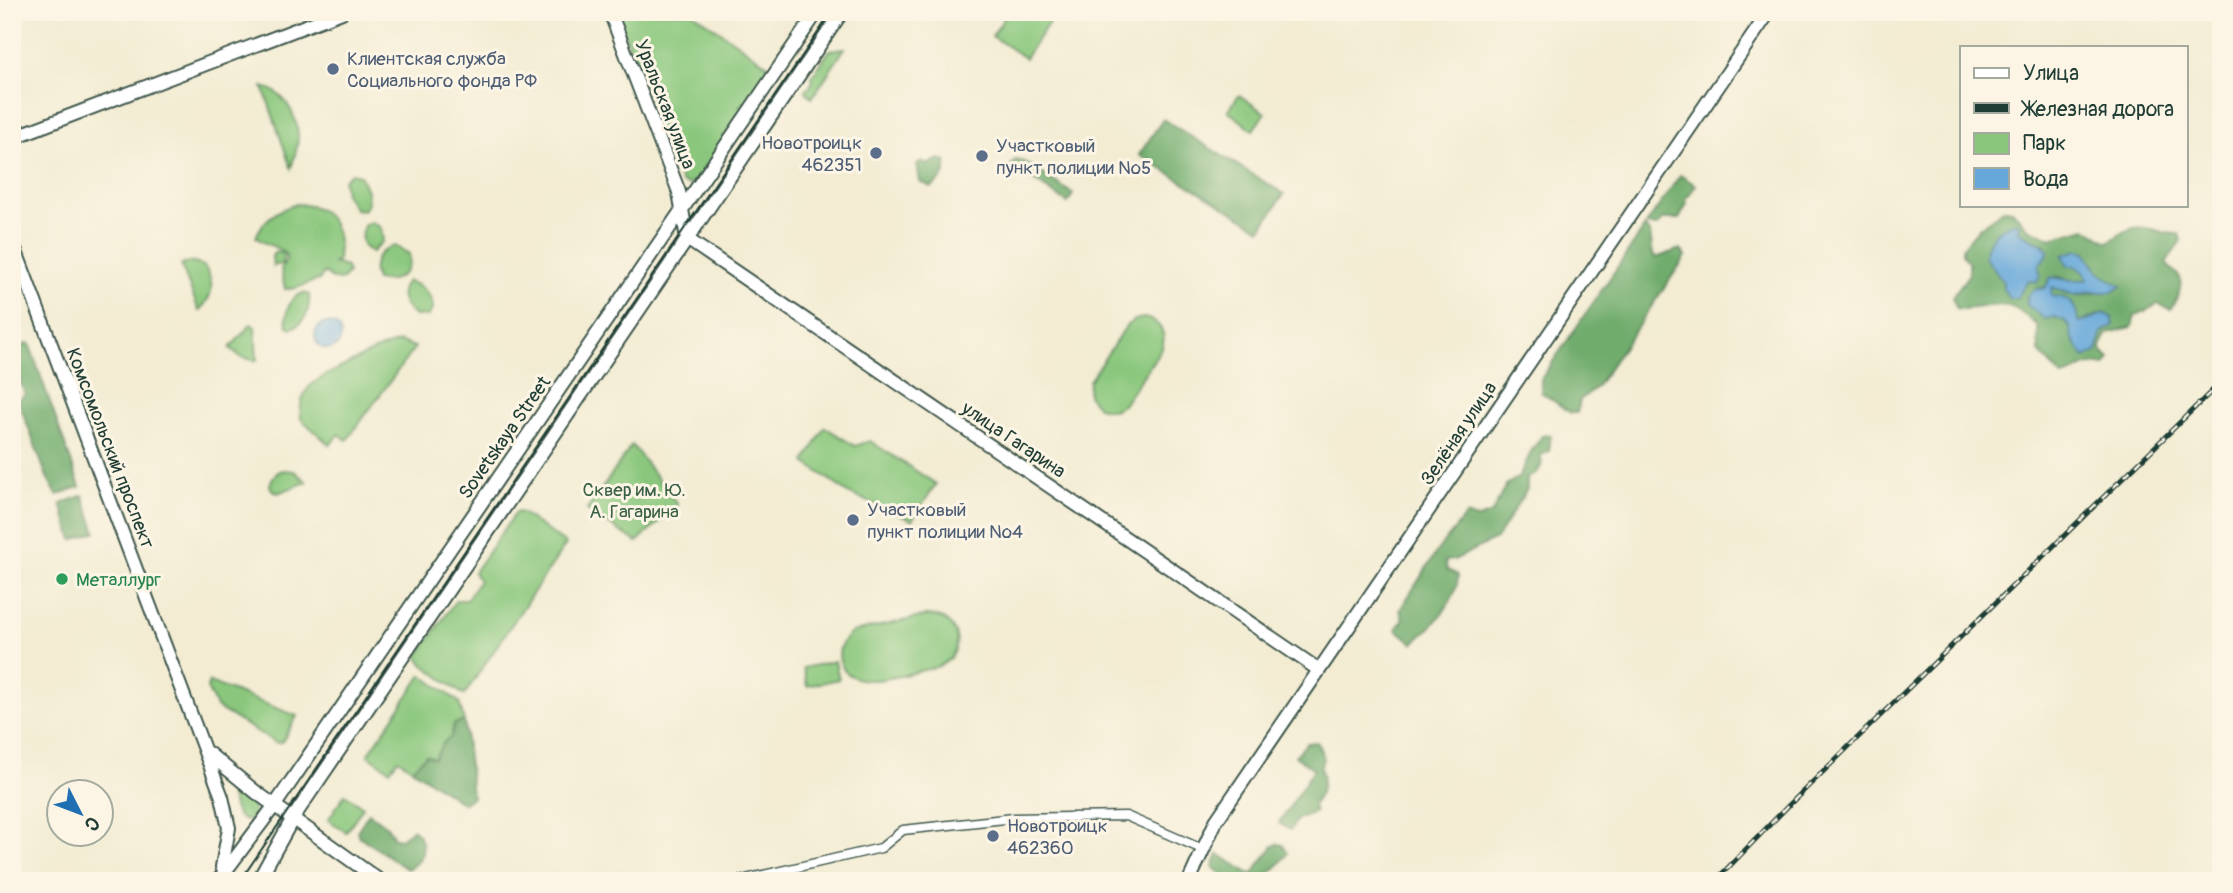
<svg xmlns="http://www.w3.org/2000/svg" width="2233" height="893" font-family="Pangolin,sans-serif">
	<rect width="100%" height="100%" fill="#fcf5e5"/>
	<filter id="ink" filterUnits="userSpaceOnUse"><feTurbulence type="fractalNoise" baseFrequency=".0143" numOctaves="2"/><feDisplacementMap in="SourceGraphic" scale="14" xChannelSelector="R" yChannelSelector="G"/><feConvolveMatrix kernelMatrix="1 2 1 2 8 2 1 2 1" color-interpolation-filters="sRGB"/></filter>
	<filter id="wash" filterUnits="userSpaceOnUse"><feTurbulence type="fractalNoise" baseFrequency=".00686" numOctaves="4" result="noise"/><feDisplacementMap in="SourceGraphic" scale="28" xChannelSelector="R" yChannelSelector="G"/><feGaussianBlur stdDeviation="1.57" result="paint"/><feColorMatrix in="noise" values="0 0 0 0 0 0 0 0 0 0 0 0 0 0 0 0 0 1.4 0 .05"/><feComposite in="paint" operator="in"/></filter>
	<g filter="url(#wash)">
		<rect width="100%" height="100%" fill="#f3ecd3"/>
		<path fill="#8ac77d" stroke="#548258" stroke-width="2" d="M616,12H692L771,67V72L696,181L688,185L681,182Z
			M1008,12H1056L1025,58L992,36Z
			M845,48L812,98L806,92V88H809L813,81L812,76L830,50Z
			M263,87C283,90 296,114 298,134C299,145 294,158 291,168Z
			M1239,95L1265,113L1253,130L1228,111Z
			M351,173L360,175L367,191L368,204L363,210L355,209L345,194L343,180Z
			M297,204C330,205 341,229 338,260L333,263L346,267L348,273L342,280L332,279L324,272L319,280C305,283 299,290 285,289L281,269L286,261V255L284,254L282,264L273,266L272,256L275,252L284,253C277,246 265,245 256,237C263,219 279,209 297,204Z
			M372,222L381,228L383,241L372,252C359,247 360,234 365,224Z
			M395,246L409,254C412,275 394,283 376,280C369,264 379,249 395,246Z
			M191,262L204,266C216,283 213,297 199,311L181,265Z
			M407,281C421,285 431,293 433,308L428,316H415C403,306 396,295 407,281Z
			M304,293L309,295C310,309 306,324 291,328L287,325C285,312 289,296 304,293Z
			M1143,318C1159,320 1167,332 1162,348L1123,405L1113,410L1098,407L1088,395L1089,381L1127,325L1135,320Z
			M251,324L255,327L257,361L241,357L230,348Z
			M400,342L415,347L347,440L339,434L330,445L301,419C296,383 324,377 350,363C367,354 381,347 400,342Z
			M825,427L855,446L870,441L936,484L912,520L848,493L805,462Z
			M632,445L678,505L637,542L587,510Z
			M283,470L294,471L307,482L278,493L273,491L270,486C271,478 276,472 283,470Z
			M516,512L522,513L566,544L464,695L424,665L417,657L456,600H466L479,581L474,572Z
			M925,616C960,613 969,656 936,667C911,672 849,697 840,661C837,649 843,639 853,632Z
			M835,661L839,679L807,686L803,668Z
			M422,675L459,702L464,721L472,797L463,803L398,759L390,770L368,755Z
			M209,682L297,716L282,742L276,743L216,707L207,688Z
			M228,784L254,804V813L249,820H243L237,815L227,787Z
			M345,794L363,807L346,832L328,820Z"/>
		<path fill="#6fac6c" stroke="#477450" stroke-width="2" fill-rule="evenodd" d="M1163,119L1284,194L1261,229L1139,155Z
			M939,159L946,161C948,173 941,180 932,187L920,182L917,164L922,161L927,165Z
			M1015,160L1025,162L1073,194L1068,203L1011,165Z
			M1680,175L1696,185L1686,199L1687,204L1679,219H1663L1658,226L1646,225Z
			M2004,209L2012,210L2028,228L2051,238L2086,228L2108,242C2115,238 2125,230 2134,228C2148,225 2164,235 2179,234L2181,240L2166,264L2180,277C2182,288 2178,300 2170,309L2158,304L2135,316L2132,327L2108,333L2102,344L2101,351L2110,359L2105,366C2087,361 2078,372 2062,377L2039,352L2038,326C2030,320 2023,312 2014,308C2000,301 1974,310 1957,309L1952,297L1969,274V263L1962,254V248L1979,228ZM2019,223L2018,231L2025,237L2045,245L2043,261L2039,264C2037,275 2026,280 2022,290L2003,288V281L1991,265ZM2086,252C2093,270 2104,277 2121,286C2111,289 2083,297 2075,295C2067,294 2059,289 2052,287L2050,296C2069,296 2077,304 2078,323L2104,313L2102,332L2097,351L2077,345L2072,338L2070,327L2064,320L2055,317L2027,297C2032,292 2037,286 2044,288L2057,276L2069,280H2088L2085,273L2076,266Z
			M1645,227L1650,233L1653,255L1656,258L1680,249L1686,256L1596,387L1580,400L1577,413H1571L1541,392V379Z
			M29,343L80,487L57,495L47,477L18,400L25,395L12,360V349Z
			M1551,435L1549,451L1540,456L1542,464L1537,473L1527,478V489L1496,539L1454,560L1445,561L1447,570L1458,575C1458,601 1431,628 1413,643L1396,629L1403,620L1400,610L1439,548L1466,515L1476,519L1492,513L1506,485L1519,477L1532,450L1542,436Z
			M83,495L96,532L73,540L61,504Z
			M464,721L472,797L463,803L412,769L426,755L434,758L444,742L451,737L454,724Z
			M1317,742L1324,758L1320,767C1326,783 1322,791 1313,805L1315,812L1299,818L1290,830L1279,823L1314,769L1295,756L1307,743Z
			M369,813L388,827L394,838L401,839L412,829C423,836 426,851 418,861C415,865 411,866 407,869L359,836L357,831Z
			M1278,844L1283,845L1288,853C1269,881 1240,893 1213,867L1218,854L1252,875L1273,846Z"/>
		<path fill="#66a8da" stroke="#427287" stroke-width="2" d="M2012,223H2019L2018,231C2028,239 2043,241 2048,251L2047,256L2039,265L2040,276L2036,282L2028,280L2017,298H2009L2003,288V281L1985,257C1988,238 1995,231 2012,223Z
			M2077,250L2086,252C2093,270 2104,277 2121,286L2112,292H2091L2074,295L2052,287L2051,296C2069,296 2077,304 2078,322L2089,320L2104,313L2112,317L2114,325L2102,332L2097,351L2085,358L2072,338L2070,327L2064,320L2055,317L2045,319L2027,305V297L2033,290L2045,288L2051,277L2069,280H2088L2085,273L2076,266H2068L2063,255Z
			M315 336a13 13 0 1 1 26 0a13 13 0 1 1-26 0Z"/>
	</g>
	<g filter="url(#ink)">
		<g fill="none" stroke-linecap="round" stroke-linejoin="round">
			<defs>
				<path id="street" d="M737,881L881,848L903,830L1014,818L1126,816L1202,849
					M2218,881L2221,878"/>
				<path id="secondary" d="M610,12L679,192L687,239
					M12,138L342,12
					M687,239L1319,670
					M12,241L222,797L229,828L222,867
					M208,753L257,793L380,881
					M218,881L275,805L817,12
					M258,881L293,818L842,12
					M1189,881L1216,821L1769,12"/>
			</defs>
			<use href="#street" stroke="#3f574c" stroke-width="11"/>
			<use href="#secondary" stroke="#3f574c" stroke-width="16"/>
			<use href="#street" stroke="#fff" stroke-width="8"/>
			<use href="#secondary" stroke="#fff" stroke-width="12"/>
			<path stroke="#1f3d34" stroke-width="2" d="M240,881L832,12"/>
			<defs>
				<path id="rail" d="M1715,881L1788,806L2221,382"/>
			</defs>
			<use href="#rail" stroke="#1f3d34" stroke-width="5"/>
			<use href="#rail" stroke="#fcf5e5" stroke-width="2.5" stroke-dasharray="8" stroke-linecap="butt"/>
		</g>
	</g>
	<g fill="#5c6f8a" stroke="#fcf5e5" stroke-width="2.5">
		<circle cx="333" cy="69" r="7"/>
		<circle cx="876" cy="153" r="7"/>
		<circle cx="982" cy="156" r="7"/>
		<circle cx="853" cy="520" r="7"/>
		<circle cx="993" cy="836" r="7"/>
	</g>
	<circle fill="#2e9e5b" stroke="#fcf5e5" stroke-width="2.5" cx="62" cy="579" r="7"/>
	<g text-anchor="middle" stroke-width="6" stroke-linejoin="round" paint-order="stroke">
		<g font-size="19" fill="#4e5e75" stroke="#fcf5e5" text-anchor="start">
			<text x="347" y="65">Клиентская служба<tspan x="347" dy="22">Социального фонда РФ</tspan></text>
			<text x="862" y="149" text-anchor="end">Новотроицк<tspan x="862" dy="22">462351</tspan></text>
			<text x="996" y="152">Участковый<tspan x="996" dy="22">пункт полиции №5</tspan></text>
			<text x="867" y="516">Участковый<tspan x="867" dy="22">пункт полиции №4</tspan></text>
			<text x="1007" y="832">Новотроицк<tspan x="1007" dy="22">462360</tspan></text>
		</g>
		<g font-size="19" fill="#1f3d34" stroke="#fcf5e5">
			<text transform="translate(666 104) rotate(69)" y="7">Уральская улица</text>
			<text transform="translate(1458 433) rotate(-56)" y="7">Зелёная улица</text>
			<text transform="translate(504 437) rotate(-55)" y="7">Sovetskaya Street</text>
			<text transform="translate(1014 439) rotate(34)" y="7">улица Гагарина</text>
			<text transform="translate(111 448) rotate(69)" y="7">Комсомольский проспект</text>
		</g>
		<g font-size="19" fill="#3a6046" stroke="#fcf5e5">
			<text x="634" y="496">Сквер им. Ю.<tspan x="634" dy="22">А. Гагарина</tspan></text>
		</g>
		<g font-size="19" fill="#27864d" stroke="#fcf5e5" text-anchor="start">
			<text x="76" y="586">Металлург</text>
		</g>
	</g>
	<rect width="2233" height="893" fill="none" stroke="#fcf5e5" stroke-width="42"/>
	<rect x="1960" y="46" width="228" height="161" fill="#fcf5e5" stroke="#a4ab9e" stroke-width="2"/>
	<rect x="1974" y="68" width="35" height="10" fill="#ffffff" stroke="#a4ab9e" stroke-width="2"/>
	<text x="2023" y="80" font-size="21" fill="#1f3d34">Улица</text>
	<rect x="1974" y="103" width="35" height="10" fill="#1f3d34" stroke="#a4ab9e" stroke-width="2"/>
	<text x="2023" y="116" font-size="21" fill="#1f3d34">Железная дорога</text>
	<rect x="1974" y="133" width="35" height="21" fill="#8ac77d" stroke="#a4ab9e" stroke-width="2"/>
	<text x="2023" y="150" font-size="21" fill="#1f3d34">Парк</text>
	<rect x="1974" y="168" width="35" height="21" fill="#66a8da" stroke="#a4ab9e" stroke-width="2"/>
	<text x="2023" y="186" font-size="21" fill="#1f3d34">Вода</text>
	<g transform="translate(80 813) rotate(132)"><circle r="33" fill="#fcf5e5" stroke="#a4ab9e" stroke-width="2"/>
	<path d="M0-5L12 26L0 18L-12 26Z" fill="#1f6fb2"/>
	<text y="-10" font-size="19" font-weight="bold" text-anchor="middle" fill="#1f3d34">С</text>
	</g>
</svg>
